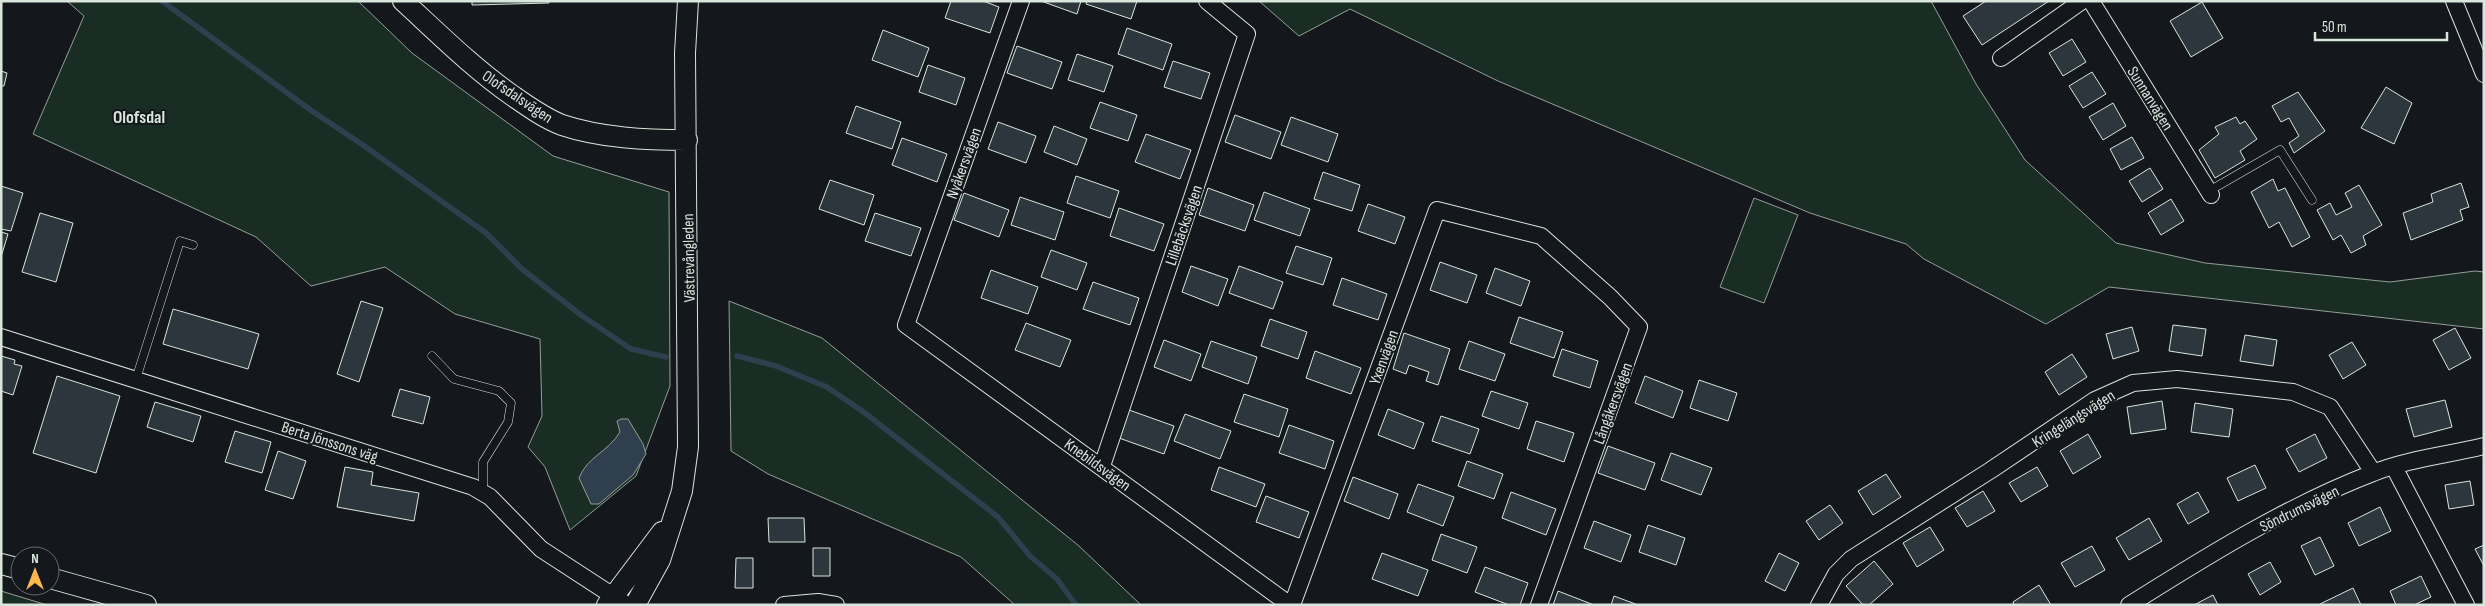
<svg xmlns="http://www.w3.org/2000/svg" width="2485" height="606" font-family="'Sofia Sans Condensed',sans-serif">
	<rect width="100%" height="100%" fill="#14181c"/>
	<path fill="#1a2d24" stroke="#939e99" d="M67,1H358L412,53L553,156L669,192L670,386L636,476L570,530L545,467L528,447L542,416L540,339L455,314L385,267L311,286L256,237L33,134L84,16Z
		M1259,1H1931L1976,84L2025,160L2116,243L2205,263L2390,282L2475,271L2484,272V329L2109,287L2046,324L1924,259L1906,244L1810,213L1498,81L1350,9L1299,36Z
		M1754,198L1798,215L1764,303L1720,287Z
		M729,301L822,338L1079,546L1141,605H1015L961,557L768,474L731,451Z
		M1,591L47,605H1Z"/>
	<path fill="#2f3f4d" stroke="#939e99" d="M621,419H628L643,444L646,454L633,475L599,504H591L579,478C587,457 608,452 620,432L617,421Z"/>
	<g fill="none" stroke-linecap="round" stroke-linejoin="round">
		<path stroke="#2f3f4d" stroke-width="5.5" d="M162,1L312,111L360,143L486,233L522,269L581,315L631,349L666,357
			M737,356L776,366L827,387L865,413L998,517L1030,556L1057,579L1076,605"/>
	</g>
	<path fill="#2c363c" stroke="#d8e6dc" d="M472,1H549V3L472,5Z
		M951,1H983L999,7L990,33L945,18Z
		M1041,1H1081L1077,14Z
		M1087,1H1137L1131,19L1086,4Z
		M1986,1H2049L1982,45L1963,16Z
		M2202,2L2223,38L2191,57L2170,21Z
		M1127,28L1172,44L1163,70L1118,54Z
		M883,30L929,48L918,77L872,60Z
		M2072,39L2086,62L2063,76L2049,53Z
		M1017,46L1062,62L1052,89L1007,73Z
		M1077,54L1113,66L1104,92L1068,80Z
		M1173,61L1210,73L1201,99L1164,87Z
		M928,65L965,78L956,105L919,92Z
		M1,71L7,73L4,86H1Z
		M2092,72L2106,94L2083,108L2069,86Z
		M2386,87L2412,103L2394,144L2361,128Z
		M2298,92L2325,131L2294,153L2289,143L2299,136L2289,118L2281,122L2272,106Z
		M1100,102L1137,115L1128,141L1090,128Z
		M2113,103L2126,126L2103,140L2089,117Z
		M856,106L901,122L892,149L846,133Z
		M1235,115L1281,132L1271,159L1225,142Z
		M1291,117L1338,134L1328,162L1281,145Z
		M2236,117L2240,124L2245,121L2257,139L2240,151L2245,160L2215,178L2199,150L2219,134L2215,127Z
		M998,122L1036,136L1026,163L988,149Z
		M1054,126L1087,139L1077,165L1044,152Z
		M1146,134L1191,150L1180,179L1135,162Z
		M2132,137L2144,158L2121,170L2110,149Z
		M902,138L947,154L937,182L892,165Z
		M2150,168L2163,189L2142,202L2129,181Z
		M1323,172L1360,185L1352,211L1314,199Z
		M1076,176L1119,191L1110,218L1067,203Z
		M2273,179L2278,191L2285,188L2310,237L2292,247L2279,222L2269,228L2251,192Z
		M830,180L874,195L864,225L819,209Z
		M2461,183L2469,207L2460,210L2463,220L2411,240L2403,213L2433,202L2431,194Z
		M2359,185L2382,225L2363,236L2366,245L2351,253L2341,235L2333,240L2317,210L2330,203L2336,215L2352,207L2345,193Z
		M1,186L23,193L11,231L1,229Z
		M1208,188L1254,205L1245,231L1199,215Z
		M1264,192L1310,209L1300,236L1254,220Z
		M964,193L1009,210L999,237L954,220Z
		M1020,197L1064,212L1055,240L1011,225Z
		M2171,199L2184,221L2161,235L2148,213Z
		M1368,204L1405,217L1395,244L1358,231Z
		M1119,208L1164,224L1154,251L1110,236Z
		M40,213L73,223L56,282L22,272Z
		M875,213L921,228L911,256L865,241Z
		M1,232L8,234L1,257Z
		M1296,246L1332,258L1323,285L1286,273Z
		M1051,250L1087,263L1077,290L1041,277Z
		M1440,262L1477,275L1467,303L1430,290Z
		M1191,266L1228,279L1218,306L1182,292Z
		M1239,266L1283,282L1273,309L1229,293Z
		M1495,268L1530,281L1521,306L1486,293Z
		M991,270L1038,287L1028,314L981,298Z
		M1342,278L1387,294L1378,320L1333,305Z
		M1093,282L1139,298L1130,325L1083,309Z
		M361,301L383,308L359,382L337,374Z
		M173,309L259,334L248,369L163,344Z
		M1519,317L1563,332L1554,358L1510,343Z
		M1270,319L1307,332L1298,359L1261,346Z
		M1026,323L1071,340L1060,367L1015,350Z
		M2173,325L2206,329L2202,356L2169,351Z
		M2132,327L2139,351L2113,359L2106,334Z
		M2455,328L2471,358L2449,370L2433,340Z
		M1404,333L1450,349L1438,385L1426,381L1429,372L1409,365L1406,374L1393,369Z
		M2245,335L2277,340L2273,366L2240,361Z
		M1164,340L1201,354L1191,381L1154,367Z
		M1211,341L1257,357L1248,384L1202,367Z
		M1469,341L1505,354L1495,381L1459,369Z
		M2352,342L2366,365L2343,379L2329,355Z
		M1562,349L1598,361L1590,388L1553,376Z
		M1315,351L1361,368L1351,394L1306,378Z
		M2072,354L2087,377L2059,395L2045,372Z
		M1,356L15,360L14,364L22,366L13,395L1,391Z
		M57,376L120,396L96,473L33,453Z
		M1645,376L1683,391L1673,418L1635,403Z
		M1699,380L1737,393L1728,421L1690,408Z
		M400,389L430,397L423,424L392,416Z
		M1491,391L1528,403L1519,429L1482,416Z
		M1244,394L1288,409L1279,437L1234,422Z
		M2445,400L2452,427L2414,437L2406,409Z
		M2162,401L2166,429L2131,434L2127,407Z
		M155,402L201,416L193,442L147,427Z
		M2195,403L2233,409L2229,437L2191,432Z
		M1388,409L1424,423L1414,449L1378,435Z
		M1129,410L1174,426L1164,454L1119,438Z
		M1185,414L1231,431L1220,459L1174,441Z
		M1441,416L1479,429L1470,454L1432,441Z
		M1536,421L1574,433L1564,462L1527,449Z
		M1289,425L1334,441L1325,469L1279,453Z
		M235,431L271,442L262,473L225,462Z
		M2088,434L2101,457L2073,474L2060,451Z
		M2315,434L2327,458L2299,472L2286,449Z
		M1608,446L1655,463L1645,490L1598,473Z
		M278,451L306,461L293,499L265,490Z
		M1671,453L1712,468L1701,495L1661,480Z
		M1467,461L1503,474L1494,499L1458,486Z
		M2255,465L2266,488L2238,501L2227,478Z
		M345,467L373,472L371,485L419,493L414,521L337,507Z
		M1219,467L1265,484L1256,507L1211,490Z
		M2037,467L2048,486L2021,502L2009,483Z
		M1886,474L1901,497L1873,515L1858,491Z
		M1353,477L1398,494L1389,519L1344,501Z
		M2470,481L2474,505L2449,509L2445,485Z
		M1418,484L1454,497L1443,526L1407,512Z
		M1983,491L1995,511L1967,527L1955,508Z
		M1511,492L1556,509L1546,535L1502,518Z
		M2198,492L2209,512L2188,524L2177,504Z
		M1266,496L1309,512L1299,538L1256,522Z
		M1830,505L1843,523L1819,540L1806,521Z
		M2380,507L2391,531L2359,546L2348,523Z
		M768,518H804L805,542H769Z
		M2149,518L2162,541L2129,560L2116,538Z
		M1594,521L1631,535L1621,562L1584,548Z
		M1648,525L1685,538L1676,565L1639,552Z
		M1930,527L1944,550L1917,567L1903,543Z
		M1441,534L1477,547L1467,573L1432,560Z
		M2320,537L2334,566L2315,575L2301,546Z
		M2484,545V566L2475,549Z
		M2092,546L2105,570L2075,587L2061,563Z
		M813,548H830V576H813Z
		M1382,553L1428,570L1418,596L1372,579Z
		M1779,553L1799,563L1785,591L1765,581Z
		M736,558H753V588H735Z
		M1874,561L1893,584L1869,605H1863L1846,586Z
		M2270,562L2281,582L2260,595L2248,574Z
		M1485,567L1528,583L1520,605H1509L1475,592Z
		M2421,576L2431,597L2414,605H2396L2390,591Z
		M2039,585L2051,605H2014L2013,602Z
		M2353,588L2361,605H2320V604Z
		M1558,591L1594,605H1553Z
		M2213,595L2218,605H2194Z
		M1614,596L1638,605H1611Z"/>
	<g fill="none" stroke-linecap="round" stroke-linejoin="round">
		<defs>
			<path id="service" d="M2209,191L2280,150L2312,200
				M432,356L454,379L499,391L511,403L508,422L483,462V493
				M136,379L180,241L193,245"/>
			<path id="minor" d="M1021,1L906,325L1290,605
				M2091,1L2211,195
				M2454,1L2484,74
				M2001,58L2082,1
				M1,337L473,487L490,497L541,549L627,605
				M1102,466L1247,34L1207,1
				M2394,467L2466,605
				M784,605L818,602L836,605
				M1292,605L1437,210L1541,236L1610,297L1639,327L1539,605
				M1819,605L1836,574L1851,559L1991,470L2095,400L2133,383L2177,379L2293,392L2330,407L2373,472
				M2129,605C2207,556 2287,506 2373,473C2407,459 2448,455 2484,446"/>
			<path id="tertiary" d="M403,1C439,34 473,68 513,96C529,107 544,118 562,125C601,138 646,140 687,140
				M1,564L20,569
				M50,578L146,605
				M607,605L662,532
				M635,605L660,560L682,491L688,447L685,53L688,1"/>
		</defs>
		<use href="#service" stroke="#d8e6dc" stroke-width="9"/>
		<use href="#minor" stroke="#d8e6dc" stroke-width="18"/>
		<use href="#tertiary" stroke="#d8e6dc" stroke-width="22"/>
		<use href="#service" stroke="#14181c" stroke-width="8"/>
		<use href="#minor" stroke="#14181c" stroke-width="16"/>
		<use href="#tertiary" stroke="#14181c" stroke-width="20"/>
	</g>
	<g text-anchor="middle" stroke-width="4" stroke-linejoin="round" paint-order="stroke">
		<g font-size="16" fill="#d8e6dc" stroke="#14181c">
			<text transform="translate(518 96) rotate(34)" y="6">Olofsdalsvägen</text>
			<text transform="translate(2151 98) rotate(58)" y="6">Sunnanvägen</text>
			<text transform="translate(963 163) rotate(-70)" y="6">Nyåkersvägen</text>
			<text transform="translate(1183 225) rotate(-71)" y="6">Lillebäcksvägen</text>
			<text transform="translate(688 258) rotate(-91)" y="6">Västrevångleden</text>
			<text transform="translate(1383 357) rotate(-70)" y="6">Yxenvägen</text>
			<text transform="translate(1612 403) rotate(-70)" y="6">Långåkersvägen</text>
			<text transform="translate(2073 418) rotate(-32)" y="6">Kringelängsvägen</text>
			<text transform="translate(330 441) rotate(18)" y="6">Berta Jönssons väg</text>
			<text transform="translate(1098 464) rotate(36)" y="6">Knebildsvägen</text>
			<text transform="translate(2299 508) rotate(-26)" y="6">Söndrumsvägen</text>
		</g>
		<g font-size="18" font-weight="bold" fill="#d8e6dc" stroke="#14181c">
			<text x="139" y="123">Olofsdal</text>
		</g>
	</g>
	<rect width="2485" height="606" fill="none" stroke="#d8e6dc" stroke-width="5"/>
	<g transform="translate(35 571)"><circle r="24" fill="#14181c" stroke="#626a69"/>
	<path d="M0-4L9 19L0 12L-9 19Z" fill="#ffb74d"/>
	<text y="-8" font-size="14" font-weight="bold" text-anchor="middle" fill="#d8e6dc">N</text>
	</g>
	<path d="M2315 32v8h132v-8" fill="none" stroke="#d8e6dc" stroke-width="2.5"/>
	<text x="2322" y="32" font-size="15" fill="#d8e6dc" stroke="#14181c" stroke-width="4" paint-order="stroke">50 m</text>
</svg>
